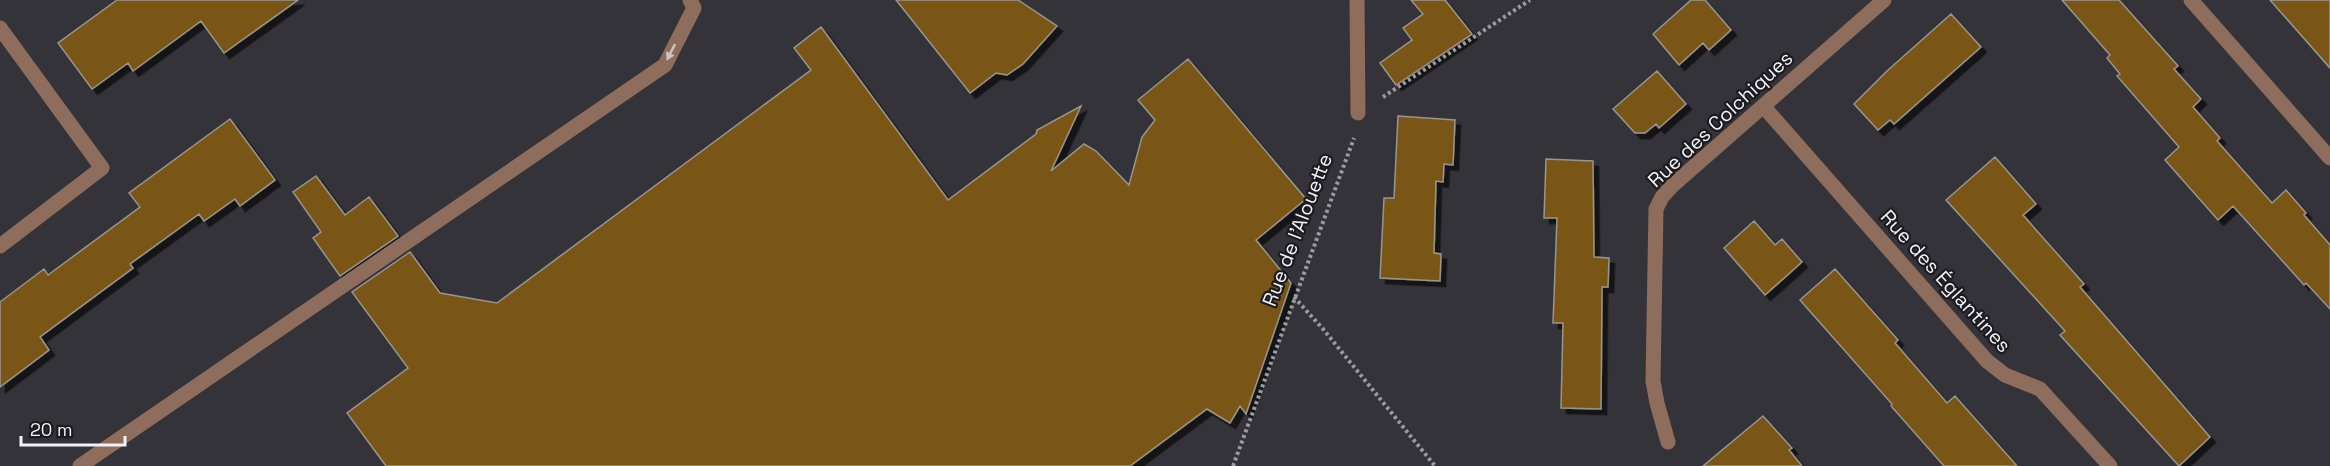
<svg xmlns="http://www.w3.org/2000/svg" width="2330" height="466" font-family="'Space Grotesk',sans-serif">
	<defs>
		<filter id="shadow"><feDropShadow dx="5.5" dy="5.5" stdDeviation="0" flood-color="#0009"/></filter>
	</defs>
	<rect width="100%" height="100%" fill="#34333a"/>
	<path fill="#7a5718" stroke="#99948c" stroke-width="1.5" filter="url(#shadow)" d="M117,0H298L224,53L201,21L133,71L128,63L92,89L58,43Z
		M896,0H1018L1057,26L1023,64L1007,75L996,73L970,93Z
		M1411,0H1445L1472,34L1396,85L1380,63L1412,40L1403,28L1423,14Z
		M1691,0H1705L1731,30L1709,50L1703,43L1679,65L1653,34Z
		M2062,0H2119L2178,66L2174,69L2201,99L2193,107L2220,138L2217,141L2272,203L2286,190L2306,213L2304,215L2330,245V309L2306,283L2304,285L2233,206L2218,220L2165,160L2179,147L2117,76L2120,74L2107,58L2110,55Z
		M2270,0H2330V68Z
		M1951,14L1981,47L1894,124L1890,120L1878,130L1854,104L1887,71Z
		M821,27L948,200L1036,134L1037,130L1081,106L1051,171L1084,144L1096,151L1129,185L1142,137L1155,120L1138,100L1188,59L1306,199L1256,240L1291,283L1246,414L1240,406L1230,423L1207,409L1130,466H386L347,413L408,368L352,292L410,252L440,293L497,303L811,70L794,48Z
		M1657,71L1686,104L1659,128L1656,124L1645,133H1635L1613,109Z
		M1398,116L1455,120L1453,165L1444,164L1443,182L1436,181L1434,253L1441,254L1440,281L1380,278L1384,198H1394Z
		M230,119L275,180L240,206L235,199L204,221L199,214L130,264L133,268L40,337L49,350L0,387V302L44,269L48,275L140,207L129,193Z
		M1995,157L2036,204L2023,215L2084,284L2080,287L2210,437L2179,466L2060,335L2065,331L1946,200Z
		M1546,159L1593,161L1594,257L1609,258L1608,287H1602L1601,409L1561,408L1563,323H1553L1557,218H1544Z
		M316,176L345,215L369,197L398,236L340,276L313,238L321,232L293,192Z
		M1754,221L1775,245L1782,239L1802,262L1765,295L1724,248Z
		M1835,269L1898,340L1895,343L1947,403L1955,396L2017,466H1944L1891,406L1892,404L1800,300Z
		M1763,416L1792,448L1789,450L1802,466H1703Z"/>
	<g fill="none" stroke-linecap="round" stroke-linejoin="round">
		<path stroke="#9c9ba1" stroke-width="4" stroke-dasharray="3 3" stroke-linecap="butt" d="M1383,97L1530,0
			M1294,297L1323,329L1435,466
			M1233,466L1354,138"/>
		<path stroke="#8f6d5d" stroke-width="15" d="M80,466L665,65L694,8L690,0"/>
		<path stroke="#8f6d5d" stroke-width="15" d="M1357,0L1358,113
			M2191,0L2330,158
			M0,28L102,168L0,246
			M1764,107L1987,361L2005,375L2040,389L2110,466
			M1668,442L1657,403L1653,381L1656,209L1662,197L1673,185L1884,0"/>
	</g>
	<defs><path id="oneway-solid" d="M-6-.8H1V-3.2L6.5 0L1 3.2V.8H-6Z" transform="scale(1.5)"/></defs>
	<use fill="#cfc3c0" href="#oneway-solid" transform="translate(671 52) rotate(117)"/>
	<g text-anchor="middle" stroke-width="4.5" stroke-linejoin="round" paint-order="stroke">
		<g font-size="20" fill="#f1f1f6" stroke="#1c1b1f">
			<text transform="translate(1720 119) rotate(-43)" y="7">Rue des Colchiques</text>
			<text transform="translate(1297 230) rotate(-69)" y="7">Rue de l'Alouette</text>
			<text transform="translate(1946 281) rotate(48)" y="7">Rue des Églantines</text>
		</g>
	</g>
	<path d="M21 436v9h104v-9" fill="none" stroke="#f1f1f6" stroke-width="3"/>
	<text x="30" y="436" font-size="18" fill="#f1f1f6" stroke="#1c1b1f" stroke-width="4.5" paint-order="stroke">20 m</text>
</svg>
